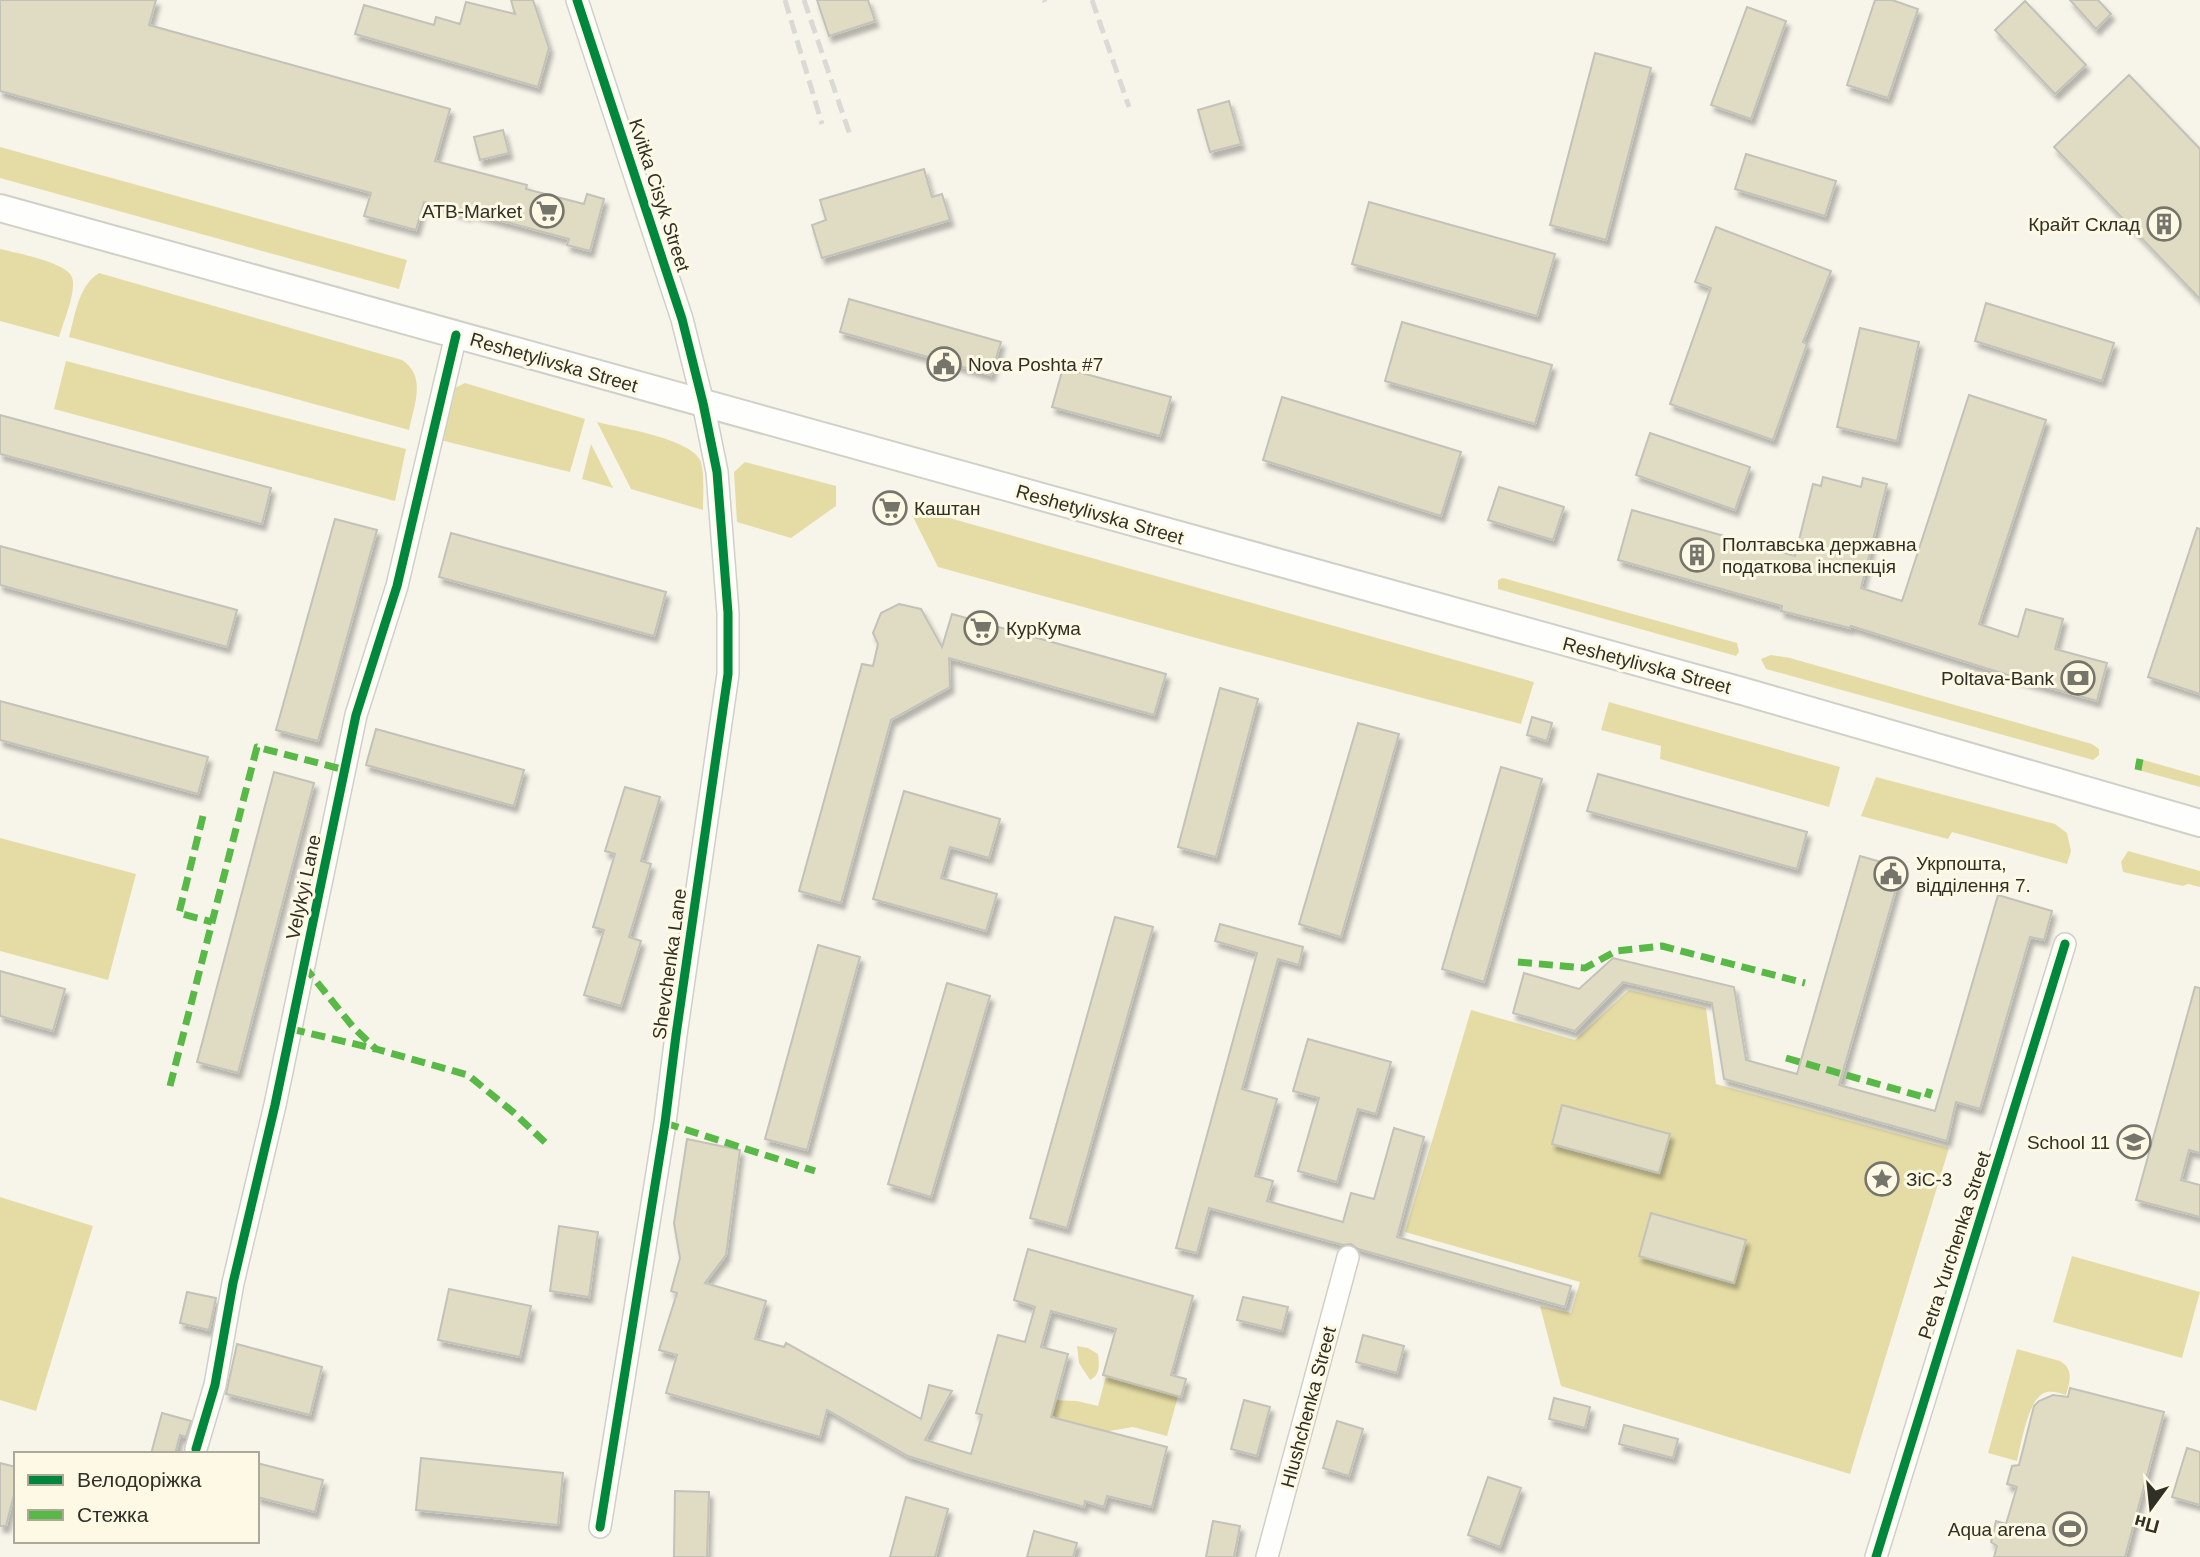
<svg xmlns="http://www.w3.org/2000/svg" width="2200" height="1557" font-family="Helvetica,sans-serif">
	<defs>
		<filter id="shadow"><feDropShadow dx="3.5" dy="6" stdDeviation="2" flood-color="#0004"/></filter>
	</defs>
	<rect width="100%" height="100%" fill="#f7f5ea"/>
	<path fill="#e5dca5" d="M0,147L407,260L399,289L0,178Z
		M0,249C16,253 66,262 72,277C77,291 63,323 59,337L0,321Z
		M99,273L402,360C427,376 414,405 409,430L69,337C75,316 78,286 99,273Z
		M66,361L406,449L395,501L54,409Z
		M465,383L585,419L570,472L436,439L453,389Z
		M597,422C620,428 689,438 700,460C705,470 703,497 703,510L631,489Z
		M591,444L613,488L582,479Z
		M745,462L836,486V506L791,538L737,522L734,472Z
		M921,510L1534,682L1521,724L1229,647L938,567L912,515Z
		M1503,578L1737,643L1739,652L1736,656L1498,589V580Z
		M1771,655L1790,658L2092,744L2099,749V755L2093,760L1766,669L1761,659Z
		M1609,702L1840,767L1829,807L1660,759L1661,746L1601,730Z
		M2140,759L2200,776V787L2138,770L2135,766L2136,761Z
		M1876,777L2055,824L2067,833L2071,851L2067,864L1952,832L1948,839L1861,816Z
		M0,838L136,874L108,980L0,951Z
		M2128,851L2200,871V887L2188,884L2183,886L2123,872L2121,862Z
		M1629,990L1706,1008L1716,1084L1949,1148L1850,1474L1561,1386L1540,1306L1571,1313L1580,1282L1405,1232L1471,1010L1575,1040Z
		M0,1197L93,1226L36,1411L0,1400Z
		M2072,1256L2200,1292L2182,1358L2053,1322Z
		M1077,1346L1088,1348L1098,1354C1099,1364 1101,1375 1090,1380L1079,1363Z
		M2017,1349L2060,1361C2074,1369 2070,1381 2066,1395C2059,1393 2051,1390 2044,1393C2028,1400 2021,1445 2017,1461L1988,1453Z
		M1106,1376L1178,1396L1167,1436L1133,1427L1098,1433L1045,1415L1050,1400L1077,1401L1098,1406Z"/>
	<path fill="#e0dbc3" stroke="#c3c2b9" stroke-width="2" filter="url(#shadow)" d="M0,0H156L149,25L450,109L435,161L527,185L526,189L584,204L587,194L604,199L590,251L567,245L569,239L469,212L468,215L424,202L416,230L364,216L371,193L0,91Z
		M511,0H533L549,48L538,87L355,34L364,5L434,25L436,17L460,24L466,2L515,14Z
		M817,0H868L875,21L829,36Z
		M1875,0H1892L1918,9L1888,98L1847,85Z
		M2070,0H2098L2111,14L2096,29Z
		M2025,1L2086,65L2055,94L1995,30Z
		M1747,7L1786,21L1751,119L1711,105Z
		M1595,53L1651,68L1606,240L1550,225Z
		M2129,75L2200,149V299L2054,147Z
		M1229,101L1241,144L1210,152L1198,110Z
		M503,130L509,153L480,160L474,137Z
		M1746,154L1836,181L1825,216L1735,189Z
		M924,169L932,197L942,194L950,220L822,258L812,225L826,220L820,200Z
		M1369,202L1555,254L1537,316L1352,264Z
		M1716,227L1831,271L1803,342L1807,344L1773,440L1670,404L1711,288L1695,282Z
		M849,299L1001,342L991,375L840,332Z
		M1986,303L2114,343L2102,381L1975,341Z
		M1402,322L1552,365L1535,424L1385,381Z
		M1860,328L1919,342L1897,441L1837,427Z
		M1063,368L1171,397L1160,436L1052,407Z
		M1969,395L2046,420L1979,624L2018,637L2026,609L2063,619L2055,649L2107,663L2097,701L2008,676V675L1851,626L1850,628L1781,611L1782,606L1618,560L1632,510L1795,556L1813,484L1821,486L1823,477L1861,487L1863,478L1887,484L1861,588L1902,601Z
		M1282,397L1461,452L1441,516L1263,460Z
		M0,415L271,488L262,524L0,454Z
		M1650,433L1750,467L1735,510L1636,475Z
		M1499,487L1564,507L1553,540L1488,520Z
		M335,519L377,530L318,741L276,730Z
		M2197,528L2200,529V694L2148,677Z
		M451,533L666,592L654,636L439,577Z
		M0,546L237,610L227,647L0,585Z
		M899,604L921,609L942,647L952,614L1166,674L1154,715L949,658L950,687L891,720L841,903L799,891L862,664L873,666L878,644L873,633L881,613Z
		M1220,688L1258,699L1216,857L1178,847Z
		M0,701L208,757L198,794L0,740Z
		M1532,717L1552,723L1547,741L1527,735Z
		M1358,723L1399,734L1341,937L1299,924Z
		M376,729L524,770L514,806L366,765Z
		M1501,767L1542,779L1484,982L1442,969Z
		M274,772L314,783L238,1073L197,1062Z
		M1598,774L1807,832L1797,869L1587,811Z
		M625,787L660,797L641,861L651,864L629,937L641,941L621,1006L584,995L604,930L593,927L615,854L605,851Z
		M904,791L1000,819L989,858L950,847L941,878L997,894L986,931L873,899Z
		M1860,856L1902,868L1839,1085L1935,1111L1998,895L2052,911L2044,940L2030,937L1980,1109L1956,1102L1947,1141L1724,1079L1712,1003L1623,982L1575,1031L1513,1013L1524,973L1579,989L1613,958L1734,987L1746,1060L1797,1074Z
		M1115,917L1153,927L1067,1228L1030,1218Z
		M1220,924L1303,947L1299,965L1278,959L1242,1089L1277,1099L1255,1176L1273,1181L1267,1201L1343,1222L1351,1193L1374,1199L1394,1128L1424,1137L1397,1237L1571,1286L1565,1307L1358,1249L1351,1244L1343,1245L1209,1208L1197,1253L1176,1248L1257,953L1215,941Z
		M818,945L860,957L807,1150L765,1139Z
		M0,971L65,989L53,1031L0,1016Z
		M947,983L990,996L931,1197L888,1184Z
		M2195,987L2200,988V1153L2189,1150L2181,1180L2200,1185V1217L2136,1200Z
		M1308,1039L1391,1062L1376,1114L1358,1109L1337,1182L1298,1171L1319,1098L1293,1091Z
		M1562,1105L1670,1134L1659,1173L1552,1144Z
		M687,1139L740,1150L726,1255L705,1283L766,1301L755,1339L784,1347L786,1343L921,1419L929,1385L952,1391L925,1440L971,1454L982,1415L976,1413L998,1335L1025,1342L1035,1307L1014,1300L1028,1249L1193,1296L1171,1375L1186,1379L1181,1397L1103,1375L1116,1329L1051,1311L1041,1347L1068,1354L1051,1417L1167,1447L1152,1507L1107,1496L1104,1507L1085,1501L1084,1507L965,1474L908,1456L827,1410L820,1437L666,1393L677,1355L659,1350L677,1293L671,1291L680,1258L674,1223Z
		M1651,1213L1746,1240L1734,1283L1639,1256Z
		M559,1226L598,1232L589,1297L550,1291Z
		M449,1289L531,1306L520,1357L438,1340Z
		M187,1292L216,1298L209,1330L180,1323Z
		M1243,1297L1288,1307L1282,1331L1237,1320Z
		M1363,1335L1404,1346L1397,1373L1356,1362Z
		M237,1344L322,1367L310,1415L226,1394Z
		M2070,1388L2164,1412L2125,1557H1994L1997,1546L1991,1542L1996,1521L2006,1524L2017,1487L2007,1484L2012,1466L2019,1465L2034,1406L2039,1401L2053,1395L2068,1397Z
		M1554,1398L1590,1407L1585,1428L1549,1419Z
		M1244,1400L1270,1407L1257,1456L1231,1449Z
		M162,1413L191,1421L186,1437L180,1435L175,1454H151Z
		M1337,1421L1363,1429L1349,1476L1323,1468Z
		M1624,1425L1678,1439L1673,1458L1619,1444Z
		M2187,1448L2200,1452V1505L2172,1497Z
		M421,1458L563,1473L558,1525L416,1510Z
		M0,1463L16,1467V1487L6,1526H0Z
		M257,1463L323,1480L315,1512L257,1497Z
		M1488,1477L1521,1488L1500,1547L1468,1535Z
		M675,1491L709,1492L707,1557H674Z
		M906,1497L948,1509L935,1557H890Z
		M1213,1521L1240,1526L1234,1557H1206Z
		M1034,1531L1077,1543L1073,1557H1027Z"/>
	<g fill="none" stroke-linecap="round" stroke-linejoin="round">
		<defs>
			<path id="minor" d="M577,0L682,319L703,403L717,472L728,613V674L676,1035L665,1123L600,1527
				M196,1449L215,1385L233,1283L275,1105L356,715L397,586L456,335
				M1267,1557L1348,1257
				M1876,1557L2065,944"/>
			<path id="major" d="M0,208L1742,691L2200,823"/>
		</defs>
		<use href="#minor" stroke="#d1d0c7" stroke-width="24"/>
		<use href="#major" stroke="#d1d0c7" stroke-width="30"/>
		<use href="#minor" stroke="#fefefc" stroke-width="21"/>
		<use href="#major" stroke="#fefefc" stroke-width="26"/>
		<path stroke="#dad9d6" stroke-width="5" stroke-dasharray="14 7" stroke-linecap="butt" d="M785,0L822,124
			M804,0L850,135
			M1044,0L1045,2
			M1092,0L1129,107"/>
		<path stroke="#58b947" stroke-width="7" stroke-dasharray="14 7" stroke-linecap="butt" d="M2138,770L2140,759
			M203,816L179,913L212,922
			M1518,962L1585,968L1616,951L1662,946L1805,983
			M304,966L353,1027L376,1049L468,1075L513,1112L548,1145
			M291,1029L376,1049
			M1786,1058L1927,1098L1930,1089
			M170,1086L257,747L345,770
			M665,1123L815,1171"/>
		<defs>
			<path id="cycleway" d="M577,0L682,319L703,403L717,472L728,613V674L676,1035L665,1123L600,1527
				M196,1449L215,1385L233,1283L275,1105L356,715L397,586L456,335
				M1876,1557L2065,944"/>
		</defs>
		<use href="#cycleway" stroke="#fdf9e4" stroke-width="13"/>
		<use href="#cycleway" stroke="#00873e" stroke-width="9"/>
	</g>
	<defs>
		<symbol id="supermarket-ring" viewBox="-11 -11 22 22"><circle r="9.5" fill="#fdf9e4" stroke="#76756b" stroke-width="1.5"/><path d="M-6-5.5h2.5l.6 2H6L4.5 2H-2.5L-4.4-4H-6ZM-1.5 3.2a1.3 1.3 0 1 0 .1 0ZM3 3.2a1.3 1.3 0 1 0 .1 0Z" fill="#76756b"/></symbol>
		<symbol id="building-ring" viewBox="-11 -11 22 22"><circle r="9.5" fill="#fdf9e4" stroke="#76756b" stroke-width="1.5"/><path d="M-4-6H4V6H1V3H-1V6H-4ZM-2.5-4.3h1.7v1.8h-1.7ZM.8-4.3h1.7v1.8H.8ZM-2.5-1h1.7V.8h-1.7ZM.8-1h1.7V.8H.8Z" fill="#76756b"/></symbol>
		<symbol id="civic-ring" viewBox="-11 -11 22 22"><circle r="9.5" fill="#fdf9e4" stroke="#76756b" stroke-width="1.5"/><path d="M-.6-6.5H3V-4.5H.6V-3L4-1V1h2V6H-6V1h2V-1L-.6-3ZM-1.2 2.5V6h2.4V2.5Z" fill="#76756b"/></symbol>
		<symbol id="bank-ring" viewBox="-11 -11 22 22"><circle r="9.5" fill="#fdf9e4" stroke="#76756b" stroke-width="1.5"/><path d="M-6-4H6V4H-6ZM0-2.3a2.3 2.3 0 1 0 0 4.6a2.3 2.3 0 1 0 0-4.6Z" fill="#76756b"/></symbol>
		<symbol id="school-ring" viewBox="-11 -11 22 22"><circle r="9.5" fill="#fdf9e4" stroke="#76756b" stroke-width="1.5"/><path d="M0-5L7-2L0 1L-7-2ZM-4 1L0 2.5L4 1V4Q0 6-4 4Z" fill="#76756b"/></symbol>
		<symbol id="sight-ring" viewBox="-11 -11 22 22"><circle r="9.5" fill="#fdf9e4" stroke="#76756b" stroke-width="1.5"/><path d="M0-6L1.8-2.2L6-1.7L2.9 1.2L3.7 5.4L0 3.3L-3.7 5.4L-2.9 1.2L-6-1.7L-1.8-2.2Z" fill="#76756b"/></symbol>
		<symbol id="stadium-ring" viewBox="-11 -11 22 22"><circle r="9.5" fill="#fdf9e4" stroke="#76756b" stroke-width="1.5"/><path d="M0-5a6.5 5 0 1 0 0 10a6.5 5 0 1 0 0-10ZM-3.5-1.8h7v3.6h-7Z" fill="#76756b"/></symbol>
	</defs>
	<g fill-rule="evenodd">
		<use href="#supermarket-ring" x="528" y="192" width="38" height="38"/>
		<use href="#building-ring" x="2145" y="205" width="38" height="38"/>
		<use href="#civic-ring" x="925" y="345" width="38" height="38"/>
		<use href="#supermarket-ring" x="871" y="489" width="38" height="38"/>
		<use href="#building-ring" x="1678" y="536" width="38" height="38"/>
		<use href="#supermarket-ring" x="962" y="609" width="38" height="38"/>
		<use href="#bank-ring" x="2059" y="659" width="38" height="38"/>
		<use href="#civic-ring" x="1872" y="855" width="38" height="38"/>
		<use href="#school-ring" x="2115" y="1123" width="38" height="38"/>
		<use href="#sight-ring" x="1863" y="1160" width="38" height="38"/>
		<use href="#stadium-ring" x="2051" y="1510" width="38" height="38"/>
	</g>
	<g text-anchor="middle" stroke-width="6" stroke-linejoin="round" paint-order="stroke">
		<g font-size="19" fill="#313027" stroke="#fdf9e4">
			<text transform="translate(660 195) rotate(72)" y="7">Kvitka Cisyk Street</text>
			<text transform="translate(554 362) rotate(16)" y="7">Reshetylivska Street</text>
			<text transform="translate(1100 514) rotate(16)" y="7">Reshetylivska Street</text>
			<text transform="translate(1647 665) rotate(15)" y="7">Reshetylivska Street</text>
			<text transform="translate(303 887) rotate(-78)" y="7">Velykyi Lane</text>
			<text transform="translate(669 964) rotate(-82)" y="7">Shevchenka Lane</text>
			<text transform="translate(1954 1245) rotate(-72)" y="7">Petra Yurchenka Street</text>
			<text transform="translate(1308 1407) rotate(-75)" y="7">Hlushchenka Street</text>
		</g>
		<g font-size="19" fill="#313027" stroke="#fdf9e4" text-anchor="start">
			<text x="522" y="218" text-anchor="end">ATB-Market</text>
			<text x="2140" y="231" text-anchor="end">Крайт Склад</text>
			<text x="968" y="371">Nova Poshta #7</text>
			<text x="914" y="515">Каштан</text>
			<text x="1722" y="551">Полтавська державна<tspan x="1722" dy="22">податкова інспекція</tspan></text>
			<text x="1006" y="635">КурКума</text>
			<text x="2054" y="685" text-anchor="end">Poltava-Bank</text>
			<text x="1916" y="870">Укрпошта,<tspan x="1916" dy="22">відділення 7.</tspan></text>
			<text x="2110" y="1149" text-anchor="end">School 11</text>
			<text x="1906" y="1186">ЗіС-3</text>
			<text x="2046" y="1536" text-anchor="end">Aqua arena</text>
		</g>
	</g>
	<rect x="14" y="1452" width="245" height="91" fill="#fdf9e4" stroke="#aba998" stroke-width="2"/>
	<rect x="28" y="1475" width="35" height="10" fill="#00873e" stroke="#aba998" stroke-width="2"/>
	<text x="77" y="1487" font-size="21" fill="#313027">Велодоріжка</text>
	<rect x="28" y="1510" width="35" height="10" fill="#58b947" stroke="#aba998" stroke-width="2"/>
	<text x="77" y="1522" font-size="21" fill="#313027">Стежка</text>
	<g transform="translate(2151 1508) rotate(195)" stroke="#fdf9e4" stroke-width="5" paint-order="stroke">
	<path d="M0-5L12 26L0 18L-12 26Z" fill="#313027"/>
	<text y="-10" font-size="19" font-weight="bold" text-anchor="middle" fill="#313027">Пн</text>
	</g>
</svg>
